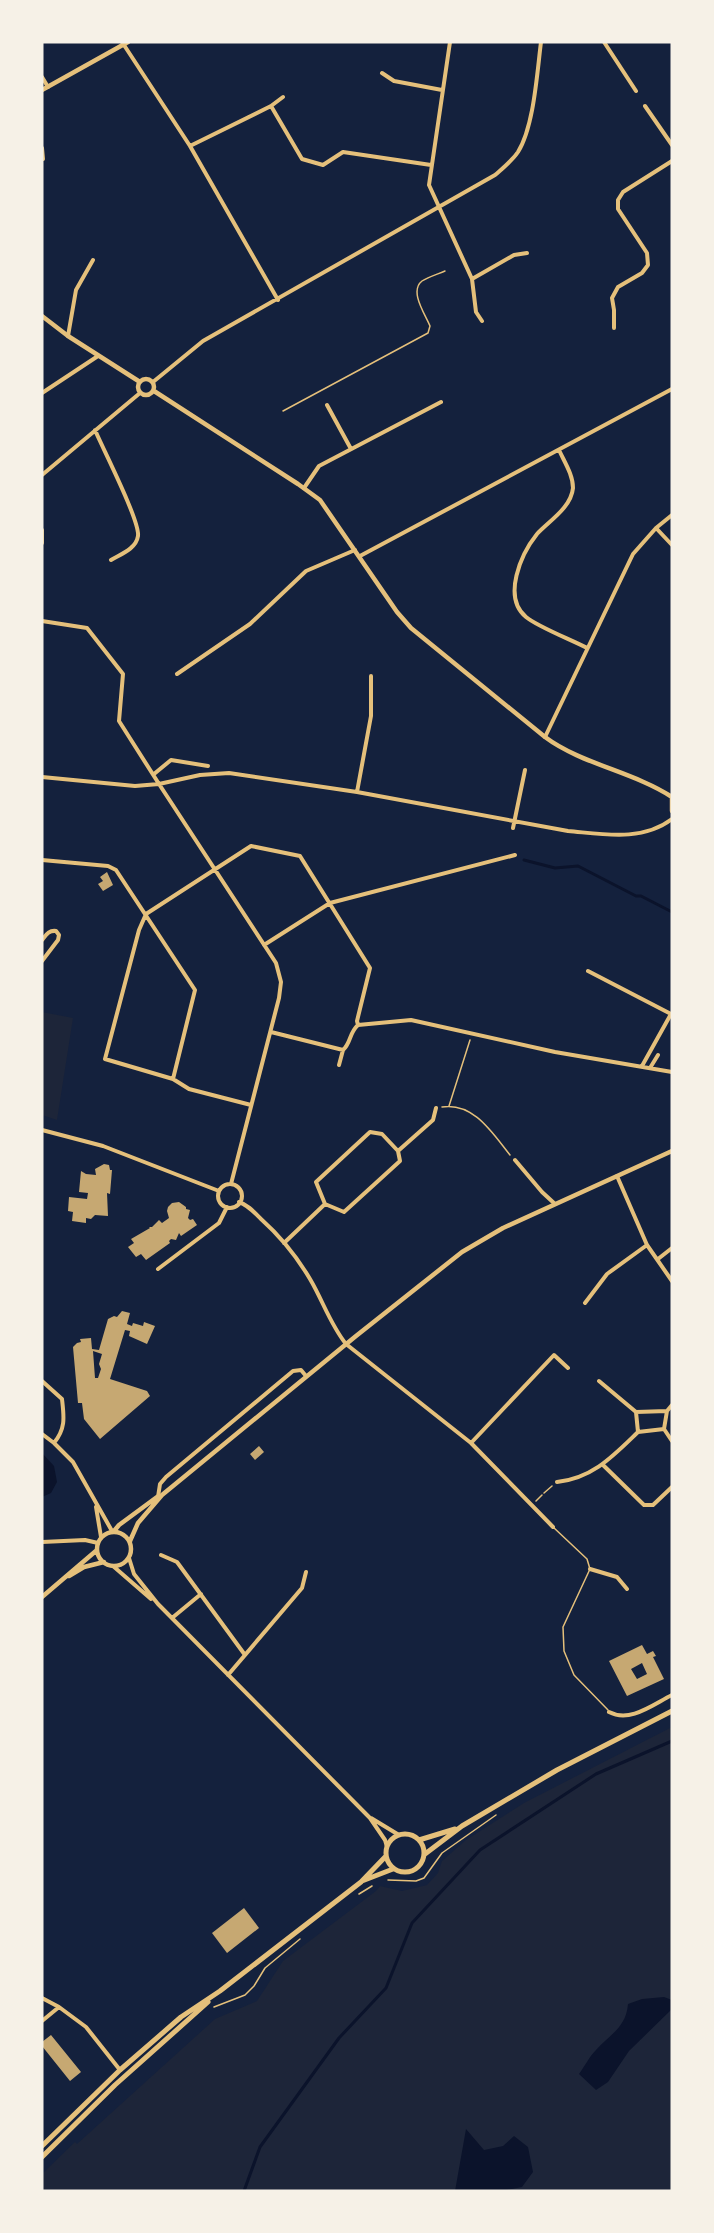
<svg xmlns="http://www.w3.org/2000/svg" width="714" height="2233" font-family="'Titillium Web',sans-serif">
	<rect width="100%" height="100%" fill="#14213d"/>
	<path fill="#1d2539" d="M42,1012L73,1018L57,1120L42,1115Z
		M672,1727V2191H42V2174L75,2142L77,2144L215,2019L257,2001L283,1961L376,1891L380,1886L402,1891L427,1885L438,1873L442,1861L466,1840L524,1803Z"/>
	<path fill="#0b132b" d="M42,1453L54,1466L57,1482L51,1493L42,1497Z
		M664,1997L672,2000V2009L629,2051L608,2082L596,2090L579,2074C585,2066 589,2057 596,2050C610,2034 626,2028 628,2004L642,1999Z
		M466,2129L484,2150L503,2146L514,2136L528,2147L533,2172L522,2187L501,2191H455Z"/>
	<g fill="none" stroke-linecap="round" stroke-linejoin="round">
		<path stroke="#0b132b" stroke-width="3" d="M524,860L555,868L578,866L636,896H641L672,912
			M244,2191L260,2147L339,2038L386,1988L412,1923L480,1850L596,1774L672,1741"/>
	</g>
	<path fill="#c6a872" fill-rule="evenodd" d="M107,872L113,885L103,891L98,884L103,881L100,877Z
		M104,1164L109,1165L110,1170H112L110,1194L107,1193L108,1216L95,1215L91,1219L86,1218V1223L72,1221L73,1212L68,1211L69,1197L87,1199L88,1193L79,1192L81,1171L86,1174L96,1175L95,1169Z
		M179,1202L186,1207V1209L190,1210L188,1218L190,1220L193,1219L197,1225L181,1236L179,1233L176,1240L171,1239L169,1241L170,1243L146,1260L141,1254L136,1257L128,1247L134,1243L131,1239L150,1228L149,1227H152L159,1220L162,1223L169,1218L167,1211L168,1207L172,1203Z
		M122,1311L130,1313L127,1324L132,1326L133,1323L143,1326L144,1322L155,1326L147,1344L129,1336L130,1331L125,1330L110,1379L147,1391L150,1396L100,1439L84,1419L82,1403H78L73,1347L77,1343L81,1342L80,1339L91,1338L92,1349L99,1350L108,1319L114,1316L117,1317ZM93,1351L102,1354L99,1364L101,1369L98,1378H95Z
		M259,1446L264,1452L255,1460L250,1454Z
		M642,1645L647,1654L653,1651L656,1656L653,1657L664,1679L627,1696L609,1661ZM642,1663L647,1674L637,1679L631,1669Z
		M244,1908L259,1928L227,1953L212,1933Z
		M51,2035L81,2072L70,2081L42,2046V2042Z"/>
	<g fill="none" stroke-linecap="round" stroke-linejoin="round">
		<path stroke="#e5c07b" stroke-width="1.5" d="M283,411L428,333L430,326C425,314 409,291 422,281C428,277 438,274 445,271
			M449,1106L470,1040
			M442,1107C474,1102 493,1134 510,1155
			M544,1493L552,1486
			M536,1501L542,1495
			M388,1880L416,1881L424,1878L442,1853L496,1815
			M359,1894L372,1886
			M214,2007L245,1995L254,1986L265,1968L300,1939"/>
		<path stroke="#e5c07b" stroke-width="1.5" d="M553,1527L587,1559L590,1569L563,1627L564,1651L574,1675L608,1710"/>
		<path stroke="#e5c07b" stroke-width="4" d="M122,42L190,146L278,300
			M450,42L429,185L472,279L476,312L482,321
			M604,42L636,91
			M382,73L394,81L442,90
			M42,77L48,87
			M271,106L302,159L323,165L343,152L431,165
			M645,106L672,145
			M190,146L271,106L283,97
			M42,148L43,159
			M472,279L514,255L527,253
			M614,328V310L612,298L618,287L642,273L648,265L647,253L618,209V200L623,192L672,161
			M68,336L76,290L93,260
			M153,382L203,341L495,175C503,168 512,161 518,152C534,126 537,73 541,42
			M42,393L98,356
			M327,405L351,449
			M95,430C103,449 140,521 138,536C136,549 121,554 111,560
			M559,450C565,463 573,475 573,488C571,508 549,521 537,534C521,554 502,597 526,617C538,627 572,640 587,648
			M42,475L140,393
			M304,488L319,466L441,402
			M656,528L672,545
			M42,530V543
			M360,556L672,389
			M42,621L87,628L123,674L119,721L159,784L200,775L229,773L357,792L568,831C603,834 642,842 672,819
			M177,674L250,624L306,571L355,550
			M545,737L633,554L656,528L672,515
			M154,774L171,760L208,766
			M42,777L135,786L159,784L276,963L281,982L279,998L231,1184
			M357,792L371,716V676
			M513,828L525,770
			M42,860L108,866L116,870L195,990L173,1079L189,1089L251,1105
			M42,940C46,935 49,930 56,931L59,935L58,940L42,961
			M264,945L330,903L515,855
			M588,971L671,1014L642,1066
			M358,1025L411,1020L555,1052L672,1072
			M271,1032L343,1050C351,1043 349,1033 358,1025
			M339,1065L343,1050
			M650,1068L658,1055
			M173,1079L105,1059L139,930L146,914L251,846L300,856L370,968L357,1021L358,1025
			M42,1130L103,1146L219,1191
			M370,1132L382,1134L398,1151L400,1161L344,1212L325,1204L316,1182Z
			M398,1151L433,1120L436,1108
			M515,1160L542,1192L555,1204
			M617,1176L647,1245L672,1281
			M218 1196a12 12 0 1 1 24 0a12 12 0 1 1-24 0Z
			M239,1202C248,1205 254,1212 261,1219C280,1236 297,1257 310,1279C323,1301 330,1324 346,1344L471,1443L553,1527
			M284,1243L325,1204
			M658,1259L672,1248
			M158,1269L219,1223L227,1207
			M585,1303L607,1274L647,1245
			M42,1381L62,1399C64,1417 66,1428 54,1443
			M599,1381L636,1412
			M672,1405L667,1411L664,1429L672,1441
			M664,1429L638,1432L636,1412L667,1411
			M42,1434L54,1443L73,1462L112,1531
			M471,1443L554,1355L568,1368
			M603,1465L644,1505H653L672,1487
			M557,1482C593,1478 613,1456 638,1432
			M158,1497L160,1484L166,1477L293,1371L301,1370L306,1376
			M96,1507L101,1537
			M42,1542L85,1540L98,1543
			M161,1555L177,1562L245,1655
			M129,1558L134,1574L158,1604L370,1818L385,1840L387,1847
			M113,1566L151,1599
			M590,1569L617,1577L627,1589
			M172,1618L201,1594
			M228,1675L302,1588L306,1572
			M609,1712C630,1723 652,1705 672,1695
			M371,1818L399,1835
			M42,1998L59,2007L86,2027L120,2070
			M42,2021L59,2007"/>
		<path stroke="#e5c07b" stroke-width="4.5" d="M42,90L128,42
			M42,316L68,336L140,382
			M138 387a8 8 0 1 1 16 0a8 8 0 1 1-16 0Z
			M154,391L298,484L320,500L397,612L411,628L545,737C581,764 634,772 672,797
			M672,799V811
			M114,1531L119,1525L157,1497
			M97 1549a17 17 0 1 1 34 0a17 17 0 1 1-34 0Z
			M130,1541L138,1523L162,1495L356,1336L462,1252L503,1228L672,1151
			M69,1576L84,1567L104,1562
			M42,1597L97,1550"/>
		<path stroke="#e5c07b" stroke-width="5" d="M386 1853a19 19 0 1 1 38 0a19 19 0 1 1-38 0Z
			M419,1840L455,1829
			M425,1854L462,1826L557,1770L672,1711
			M362,1881L393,1869
			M42,2146L120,2070L181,2017L220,1991L361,1882L386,1856
			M42,2157L115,2085L208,2002"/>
	</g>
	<rect width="714" height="2233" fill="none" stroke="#f6f1e7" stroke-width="87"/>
</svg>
